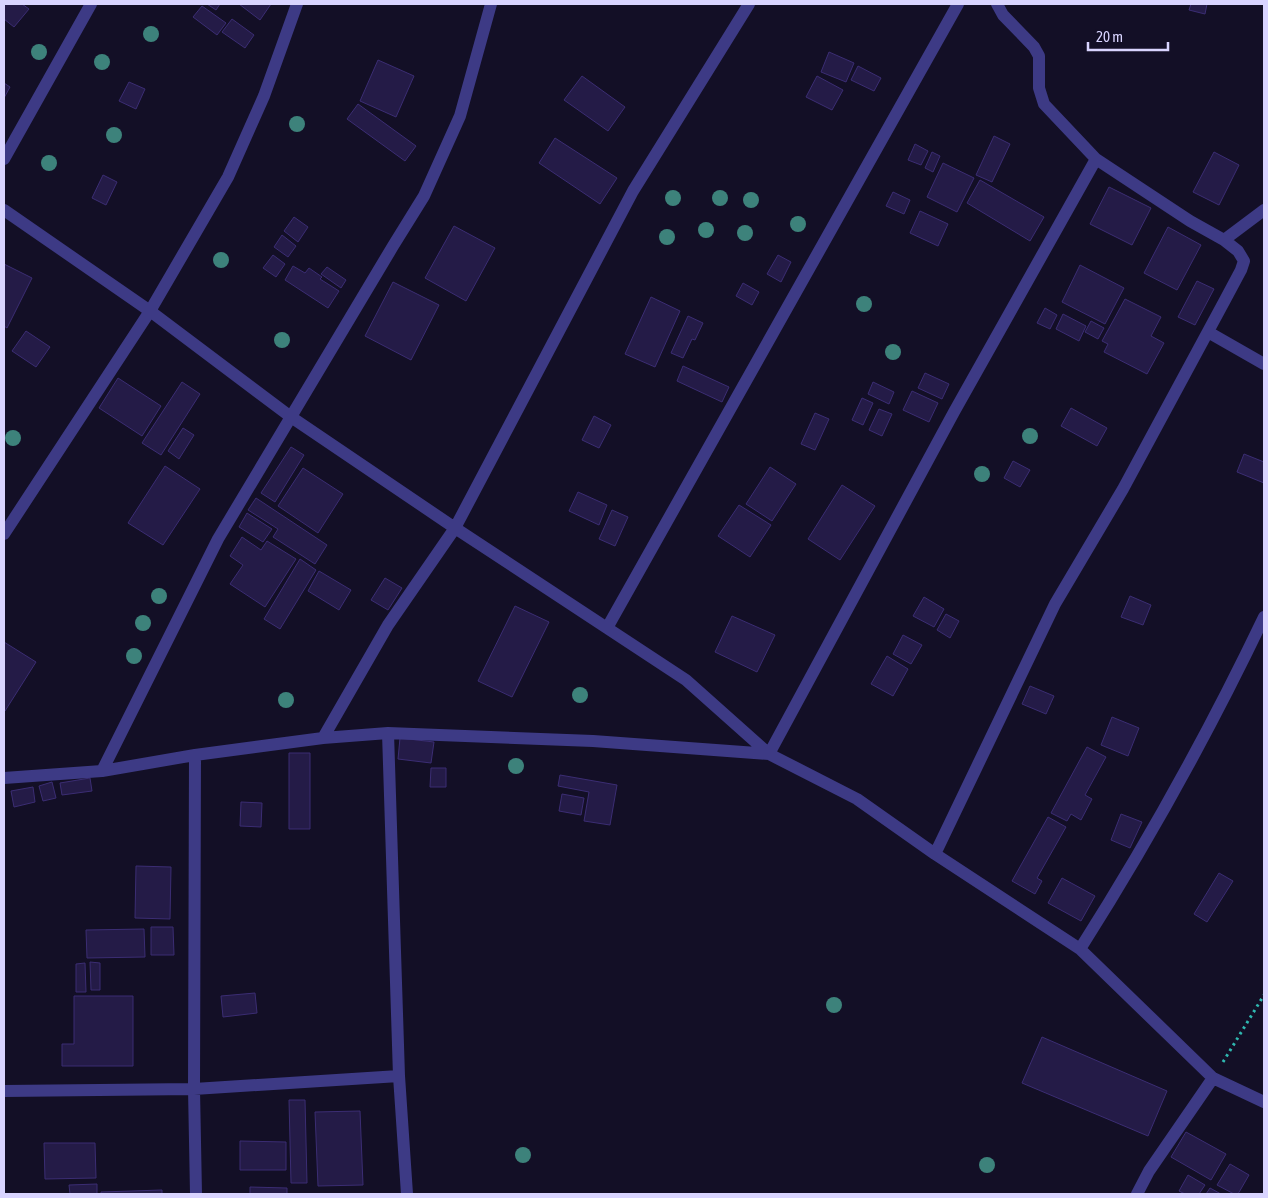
<svg xmlns="http://www.w3.org/2000/svg" width="1268" height="1198" font-family="'Asap Condensed',sans-serif">
	<rect width="100%" height="100%" fill="#130f26"/>
	<path fill="#241b47" stroke="#3b2d73" d="M4,4H22L29,9L14,27L4,19Z
		M207,4H220L216,10Z
		M239,4H271L260,20Z
		M1191,4H1207L1205,14L1189,10Z
		M202,6L226,23L217,35L193,17Z
		M232,19L254,35L245,48L222,32Z
		M829,52L854,63L846,82L821,72Z
		M378,60L414,76L396,117L360,101Z
		M858,66L881,78L874,91L851,80Z
		M582,76L625,107L608,131L564,100Z
		M817,76L843,90L832,110L806,97Z
		M129,82L145,89L136,109L119,101Z
		M4,83L10,87L4,98Z
		M358,104L416,146L405,161L347,119Z
		M994,136L1010,144L992,182L976,175Z
		M555,138L617,178L600,204L539,163Z
		M915,144L928,151L921,165L908,160Z
		M932,152L940,156L933,172L925,168Z
		M1214,152L1239,165L1219,205L1193,192Z
		M943,163L974,178L957,212L927,197Z
		M103,175L117,182L106,205L92,198Z
		M980,180L1044,217L1030,241L967,203Z
		M1109,187L1151,208L1132,245L1090,224Z
		M893,192L910,200L904,214L886,206Z
		M920,211L948,224L938,246L910,233Z
		M294,217L308,227L298,242L284,231Z
		M454,226L495,248L466,301L425,278Z
		M1168,227L1201,245L1177,290L1144,273Z
		M282,235L296,246L288,257L274,247Z
		M273,255L285,264L276,277L263,268Z
		M778,255L791,262L781,282L767,274Z
		M4,264L32,278L7,328L4,326Z
		M1080,265L1124,288L1105,324L1062,302Z
		M293,266L305,273L309,268L322,277L320,279L339,291L328,308L285,280Z
		M327,267L346,280L341,288L321,274Z
		M1197,281L1214,289L1195,325L1178,317Z
		M393,282L439,305L411,360L365,336Z
		M743,283L759,292L752,305L736,296Z
		M651,297L680,311L655,367L625,354Z
		M1125,299L1161,317L1151,336L1164,343L1147,374L1104,352L1108,344L1102,341Z
		M1045,308L1057,315L1050,329L1037,323Z
		M1063,314L1086,326L1079,341L1056,329Z
		M688,316L703,323L695,340L692,339L683,358L671,353Z
		M1091,321L1104,328L1098,339L1085,332Z
		M26,331L50,347L36,367L12,351Z
		M683,366L729,387L722,402L677,381Z
		M925,373L949,384L942,399L918,388Z
		M118,378L161,406L142,436L99,408Z
		M182,382L200,394L161,455L142,443Z
		M873,382L894,392L889,404L868,394Z
		M912,391L938,403L929,422L903,410Z
		M862,398L873,403L863,425L852,420Z
		M1071,408L1107,428L1097,446L1061,426Z
		M879,409L892,414L882,436L869,430Z
		M815,413L829,419L815,450L801,444Z
		M594,416L611,425L599,448L582,440Z
		M183,428L194,435L179,459L168,451Z
		M291,447L304,455L275,502L261,493Z
		M1244,454L1264,462V483L1237,472Z
		M1013,461L1030,470L1020,487L1004,478Z
		M165,466L200,489L163,545L128,523Z
		M770,467L796,484L772,521L746,504Z
		M303,468L343,494L318,533L278,506Z
		M842,485L875,506L840,560L808,539Z
		M578,492L607,505L599,525L569,511Z
		M256,498L327,545L315,564L273,537L278,529L248,510Z
		M739,505L771,525L750,557L718,536Z
		M612,510L628,517L615,546L599,539Z
		M247,513L272,529L263,542L239,527Z
		M242,537L261,550L267,541L296,559L265,607L230,584L243,565L230,556Z
		M300,559L316,570L280,629L264,619Z
		M319,571L351,590L339,610L308,591Z
		M385,578L402,588L388,610L371,600Z
		M1130,596L1151,605L1143,625L1121,617Z
		M924,597L944,609L934,627L913,616Z
		M515,606L549,622L512,697L478,681Z
		M946,614L959,621L950,638L937,630Z
		M732,616L775,635L757,672L715,652Z
		M903,635L922,645L911,664L893,654Z
		M4,642L36,662L5,711L4,710Z
		M887,656L908,669L893,696L871,684Z
		M1030,686L1054,696L1046,714L1022,704Z
		M1112,717L1139,728L1128,756L1101,745Z
		M400,738L434,742L431,763L398,759Z
		M1087,747L1106,757L1085,795L1092,799L1081,820L1071,814L1067,821L1051,813Z
		M289,753H310V829H289Z
		M431,768H446V787H430Z
		M560,775L617,785L610,825L584,821L589,792L558,786Z
		M90,778L92,791L62,795L60,783Z
		M52,782L56,798L43,801L39,786Z
		M33,787L35,802L14,807L11,791Z
		M562,794L584,798L581,815L559,811Z
		M241,802L262,803L261,827L240,826Z
		M1121,814L1142,822L1130,848L1111,840Z
		M1048,817L1066,827L1037,878L1042,881L1035,894L1012,881Z
		M136,866L171,867L170,919L135,918Z
		M1219,873L1233,881L1207,922L1194,914Z
		M1062,878L1095,896L1081,921L1048,903Z
		M151,927H173L174,955H151Z
		M144,929L145,957L87,958L86,930Z
		M90,962L100,963V990H91Z
		M85,963L86,992H76V964Z
		M255,993L257,1013L223,1017L221,996Z
		M74,996H133V1066H62V1044H74Z
		M1042,1037L1167,1091L1148,1136L1022,1083Z
		M289,1100H305L307,1183H291Z
		M360,1111L363,1185L318,1186L315,1112Z
		M1186,1132L1226,1154L1211,1180L1171,1157Z
		M240,1141L286,1142V1170H240Z
		M44,1143H95L96,1178L45,1179Z
		M1230,1164L1249,1175L1238,1194H1234L1217,1185Z
		M1188,1175L1205,1185L1199,1194H1185L1179,1191Z
		M97,1184V1194H70L69,1185Z
		M250,1187L287,1188V1194H250Z
		M1210,1188L1221,1194H1206Z
		M162,1190V1194H101V1192Z"/>
	<g fill="none" stroke-linecap="round" stroke-linejoin="round">
		<path stroke="#2fb8b0" stroke-width="3" stroke-dasharray="2.5 4" stroke-linecap="butt" d="M1223,1062L1264,995"/>
		<path stroke="#3d3a85" stroke-width="12" d="M4,159L91,4
			M4,210L150,311L291,417L455,528L686,680L769,754L857,799L935,854L1080,949L1213,1078L1264,1102
			M1224,240L1264,210
			M1208,332L1264,364
			M4,534L150,311L228,177L264,96L297,4
			M607,628L958,4
			M388,733L399,1076L407,1194
			M323,738L388,625L455,528L633,191L749,4
			M769,754L954,412L1096,159
			M195,755L194,1089L196,1194
			M102,771L218,539L393,246L424,196L460,116L491,4
			M4,778L102,771L195,755L323,738L388,733L593,741L769,754
			M935,854L1055,604L1123,489L1225,300L1241,270L1244,261L1238,251L1224,240L1190,221L1096,159L1044,104L1039,88V56L1034,47L1003,15L997,4
			M1080,949C1148,842 1209,732 1264,617
			M4,1091L194,1089L399,1076
			M1137,1194L1149,1171L1213,1078"/>
	</g>
	<g fill="#3d827b">
		<circle cx="151" cy="34" r="8"/>
		<circle cx="39" cy="52" r="8"/>
		<circle cx="102" cy="62" r="8"/>
		<circle cx="297" cy="124" r="8"/>
		<circle cx="114" cy="135" r="8"/>
		<circle cx="49" cy="163" r="8"/>
		<circle cx="673" cy="198" r="8"/>
		<circle cx="720" cy="198" r="8"/>
		<circle cx="751" cy="200" r="8"/>
		<circle cx="798" cy="224" r="8"/>
		<circle cx="706" cy="230" r="8"/>
		<circle cx="745" cy="233" r="8"/>
		<circle cx="667" cy="237" r="8"/>
		<circle cx="221" cy="260" r="8"/>
		<circle cx="864" cy="304" r="8"/>
		<circle cx="282" cy="340" r="8"/>
		<circle cx="893" cy="352" r="8"/>
		<circle cx="1030" cy="436" r="8"/>
		<circle cx="13" cy="438" r="8"/>
		<circle cx="982" cy="474" r="8"/>
		<circle cx="159" cy="596" r="8"/>
		<circle cx="143" cy="623" r="8"/>
		<circle cx="134" cy="656" r="8"/>
		<circle cx="580" cy="695" r="8"/>
		<circle cx="286" cy="700" r="8"/>
		<circle cx="516" cy="766" r="8"/>
		<circle cx="834" cy="1005" r="8"/>
		<circle cx="523" cy="1155" r="8"/>
		<circle cx="987" cy="1165" r="8"/>
	</g>
	<rect width="1268" height="1198" fill="none" stroke="#d9d4ff" stroke-width="10"/>
	<path d="M1088 42v8h80v-8" fill="none" stroke="#d9d4ff" stroke-width="2.5"/>
	<text x="1096" y="42" font-size="15" fill="#d9d4ff" stroke="#130f26" stroke-width="4" paint-order="stroke">20 m</text>
</svg>
